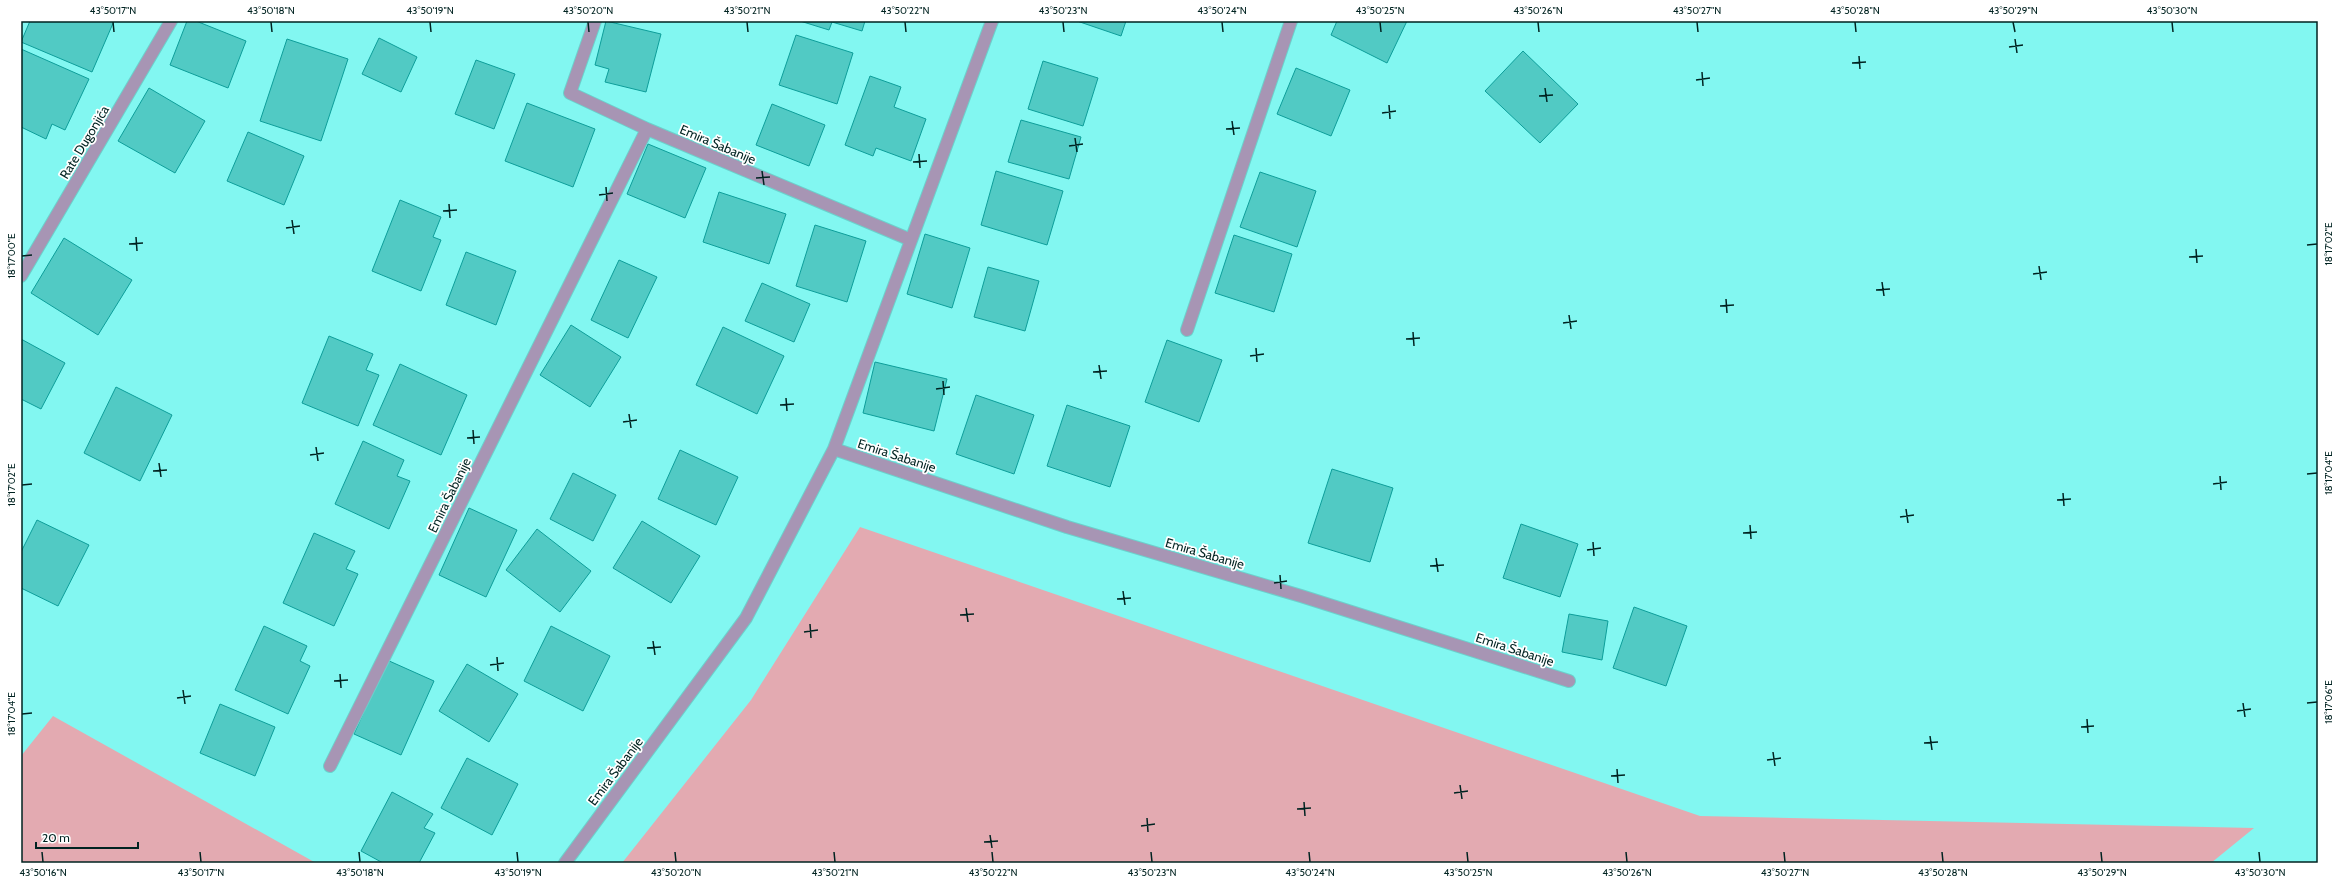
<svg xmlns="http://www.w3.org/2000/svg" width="2339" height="884" font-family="Cabin,sans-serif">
	<rect width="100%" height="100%" fill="#82f7f1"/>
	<path fill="#e3aab1" d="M860,527L1700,816L2254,828L2211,863H622L751,700Z
		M53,716L316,863H21V756Z"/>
	<path fill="#51cac4" stroke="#0d9e9a" d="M30,21H114L92,72L21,42Z
		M187,21H196L246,41L228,88L170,65Z
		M606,21L661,34L646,92L605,82L609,69L595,65Z
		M800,21H865L862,31L832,22L829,30Z
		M1077,21H1126L1121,36Z
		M1337,21H1407L1387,63L1331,35Z
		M796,35L853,53L837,104L779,85Z
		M379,38L417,57L401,92L362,74Z
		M287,39L348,59L321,141L260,121Z
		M21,49L89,79L65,130L52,124L46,139L21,127Z
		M1523,51L1578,104L1540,143L1485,91Z
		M476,60L515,74L494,129L455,114Z
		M1043,61L1098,78L1083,126L1028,109Z
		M1296,68L1350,90L1331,136L1277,114Z
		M870,76L901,87L894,107L926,119L911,161L876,148L873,156L845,145Z
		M149,88L205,121L175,173L118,141Z
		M527,103L595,129L573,187L505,161Z
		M772,104L825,125L809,166L756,145Z
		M1021,120L1081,137L1069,179L1008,162Z
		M248,132L304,156L284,205L227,181Z
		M648,144L706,168L685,218L627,194Z
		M996,171L1063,191L1047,245L981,225Z
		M1260,172L1316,191L1297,247L1240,227Z
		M719,192L786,214L769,264L703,242Z
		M400,200L441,217L433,237L441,240L421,291L372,271Z
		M815,225L866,241L847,302L796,286Z
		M925,234L970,248L952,308L907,294Z
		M1234,235L1292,254L1274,312L1215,293Z
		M64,238L132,280L98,335L31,293Z
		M466,252L516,271L496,325L446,305Z
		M619,260L657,277L628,338L591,320Z
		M988,267L1039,281L1025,331L974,317Z
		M762,283L810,304L794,342L745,321Z
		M571,325L621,357L590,407L540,375Z
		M723,327L784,356L757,414L696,385Z
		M329,336L373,354L366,370L379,375L358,426L302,403Z
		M21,339L65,363L41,409L21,399Z
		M1167,340L1222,360L1199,422L1145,402Z
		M875,362L947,379L934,431L863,413Z
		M400,364L467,395L441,455L373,425Z
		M116,387L172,415L140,481L84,453Z
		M976,395L1034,415L1014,474L956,454Z
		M1067,405L1130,426L1110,487L1047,466Z
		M363,441L404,460L397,476L410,481L389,529L335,504Z
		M680,450L738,477L716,525L658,499Z
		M1332,469L1393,488L1370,562L1308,543Z
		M573,473L616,495L593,541L550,519Z
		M469,508L517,530L486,597L439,575Z
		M37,520L89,545L58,606L21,588V552Z
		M642,521L700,556L671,603L613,568Z
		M1521,524L1578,544L1560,597L1503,578Z
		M537,529L591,571L560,612L506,570Z
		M314,533L355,551L346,569L358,574L334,626L283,603Z
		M1634,607L1687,626L1666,686L1613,668Z
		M1569,614L1608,621L1602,660L1562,652Z
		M264,626L307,646L300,661L310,666L288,714L235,690Z
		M551,626L610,656L583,711L524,681Z
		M387,660L434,681L401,755L354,734Z
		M467,664L518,694L489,742L439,711Z
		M220,704L275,727L255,776L200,753Z
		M467,758L518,784L492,835L441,808Z
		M392,792L433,814L424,828L435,833L419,863H383L361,851Z"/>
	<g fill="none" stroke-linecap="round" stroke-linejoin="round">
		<defs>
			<path id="street" d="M595,21L570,93L647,129L911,240
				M21,276L171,21
				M1187,330L1291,21
				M834,449L1067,527L1301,596L1569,681
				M330,766L647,129
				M565,863L746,618L834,449L992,21"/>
		</defs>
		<use href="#street" stroke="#6bd1cc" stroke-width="14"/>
		<use href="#street" stroke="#a795b4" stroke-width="12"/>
	</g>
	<path fill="none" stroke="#002321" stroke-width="1.5" d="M113,22L114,32M271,22L272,32M430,22L431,32M588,22L589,32M747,22L748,32M905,22L906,32M1063,22L1064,32M1222,22L1223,32M1380,22L1381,32M1538,22L1539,32M1697,22L1698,32M1855,22L1856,32M2013,22L2015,32M2172,22L2173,32M2015,39L2017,53M2009,47L2023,45M1859,56L1860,69M1852,63L1866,62M1702,72L1703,86M1696,80L1710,78M1545,88L1547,102M1539,96L1553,95M1389,105L1390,119M1382,113L1396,111M1232,121L1234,135M1226,129L1240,128M1075,138L1077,152M1069,146L1083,144M919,154L920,168M913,162L927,161M762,171L764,185M756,178L770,177M606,187L607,201M599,195L613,193M449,204L450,218M443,211L457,210M292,220L294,234M286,228L300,226M136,237L137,251M129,244L143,243M2307,245L2317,244M2196,249L2197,263M22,256L32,255M2189,257L2203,256M2039,266L2041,280M2033,274L2047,272M1882,282L1884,296M1876,290L1890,289M1726,299L1727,313M1720,306L1734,305M1569,315L1571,329M1563,323L1577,321M1413,332L1414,346M1406,339L1420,338M1256,348L1257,362M1250,356L1264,354M1099,365L1101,379M1093,372L1107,371M943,381L944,395M936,389L950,387M786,398L787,411M780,405L794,404M629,414L631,428M623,422L637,420M473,430L474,444M467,438L480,437M316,447L318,461M310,455L324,453M159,463L161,477M153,471L167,470M2307,474L2317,473M2220,476L2221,490M2213,484L2227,482M22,485L32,484M2063,493L2064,506M2057,500L2071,499M1906,509L1908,523M1900,517L1914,515M1750,525L1751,539M1743,533L1757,532M1593,542L1594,556M1587,550L1601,548M1436,558L1438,572M1430,566L1444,565M1280,575L1281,589M1274,583L1287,581M1123,591L1125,605M1117,599L1131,598M966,608L968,622M960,615L974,614M810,624L811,638M804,632L818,630M653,641L655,655M647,648L661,647M497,657L498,671M490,665L504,663M340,674L341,688M334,681L348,680M183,690L185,704M177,698L191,696M2243,703L2245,717M2307,703L2317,702M2237,711L2251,709M22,714L32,713M2087,719L2088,733M2081,727L2094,726M1930,736L1932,750M1924,743L1938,742M1773,752L1775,766M1767,760L1781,758M1617,769L1618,783M1611,776L1625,775M1460,785L1462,799M1454,793L1468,791M1304,802L1305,816M1297,809L1311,808M1147,818L1148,832M1141,826L1155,824M990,835L992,848M984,842L998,841M42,852L43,862M200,852L201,862M359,852L360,862M517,852L518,862M675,852L676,862M834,852L835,862M992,852L993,862M1151,852L1152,862M1309,852L1310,862M1467,852L1468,862M1626,852L1627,862M1784,852L1785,862M1942,852L1943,862M2101,852L2102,862M2259,852L2260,862"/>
	<g text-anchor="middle" stroke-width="3.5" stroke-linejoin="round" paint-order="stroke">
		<g font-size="13" fill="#002321" stroke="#fff">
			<text transform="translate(84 142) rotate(-59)" y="5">Rate Dugonjića</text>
			<text transform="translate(718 144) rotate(23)" y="5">Emira Šabanije</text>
			<text transform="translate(897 455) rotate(18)" y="5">Emira Šabanije</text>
			<text transform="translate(449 495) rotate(-64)" y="5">Emira Šabanije</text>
			<text transform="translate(1205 553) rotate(16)" y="5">Emira Šabanije</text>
			<text transform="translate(1515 649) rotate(18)" y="5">Emira Šabanije</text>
			<text transform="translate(615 771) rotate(-53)" y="5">Emira Šabanije</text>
		</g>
	</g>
	<rect width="2339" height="884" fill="none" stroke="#ffffff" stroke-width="44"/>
	<path d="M36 842v6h102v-6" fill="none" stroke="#002321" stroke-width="2"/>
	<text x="42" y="842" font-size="12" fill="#002321" stroke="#ffffff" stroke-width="3" paint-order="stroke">20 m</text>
	<rect x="22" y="22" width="2295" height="840" fill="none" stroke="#002321" stroke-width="1.5"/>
	<g font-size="10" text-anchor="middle" fill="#002321">
		<text x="113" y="14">43°50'17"N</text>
		<text x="271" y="14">43°50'18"N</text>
		<text x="430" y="14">43°50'19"N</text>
		<text x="588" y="14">43°50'20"N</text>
		<text x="747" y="14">43°50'21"N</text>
		<text x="905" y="14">43°50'22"N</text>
		<text x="1063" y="14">43°50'23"N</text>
		<text x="1222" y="14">43°50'24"N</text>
		<text x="1380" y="14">43°50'25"N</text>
		<text x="1538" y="14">43°50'26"N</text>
		<text x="1697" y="14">43°50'27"N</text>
		<text x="1855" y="14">43°50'28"N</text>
		<text x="2013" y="14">43°50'29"N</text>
		<text x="2172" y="14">43°50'30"N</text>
		<text transform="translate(2328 244) rotate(-90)" y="4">18°17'02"E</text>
		<text transform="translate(11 256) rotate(-90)" y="4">18°17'00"E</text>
		<text transform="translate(2328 473) rotate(-90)" y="4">18°17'04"E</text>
		<text transform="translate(11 485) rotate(-90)" y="4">18°17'02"E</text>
		<text transform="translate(2328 702) rotate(-90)" y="4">18°17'06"E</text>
		<text transform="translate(11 714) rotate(-90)" y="4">18°17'04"E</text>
		<text x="43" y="876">43°50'16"N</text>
		<text x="201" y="876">43°50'17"N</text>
		<text x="360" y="876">43°50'18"N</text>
		<text x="518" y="876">43°50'19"N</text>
		<text x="676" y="876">43°50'20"N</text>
		<text x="835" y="876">43°50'21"N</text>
		<text x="993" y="876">43°50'22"N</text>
		<text x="1152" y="876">43°50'23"N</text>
		<text x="1310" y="876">43°50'24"N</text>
		<text x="1468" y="876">43°50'25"N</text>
		<text x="1627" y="876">43°50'26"N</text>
		<text x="1785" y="876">43°50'27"N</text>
		<text x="1943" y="876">43°50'28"N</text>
		<text x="2102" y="876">43°50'29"N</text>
		<text x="2260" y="876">43°50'30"N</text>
	</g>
</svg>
